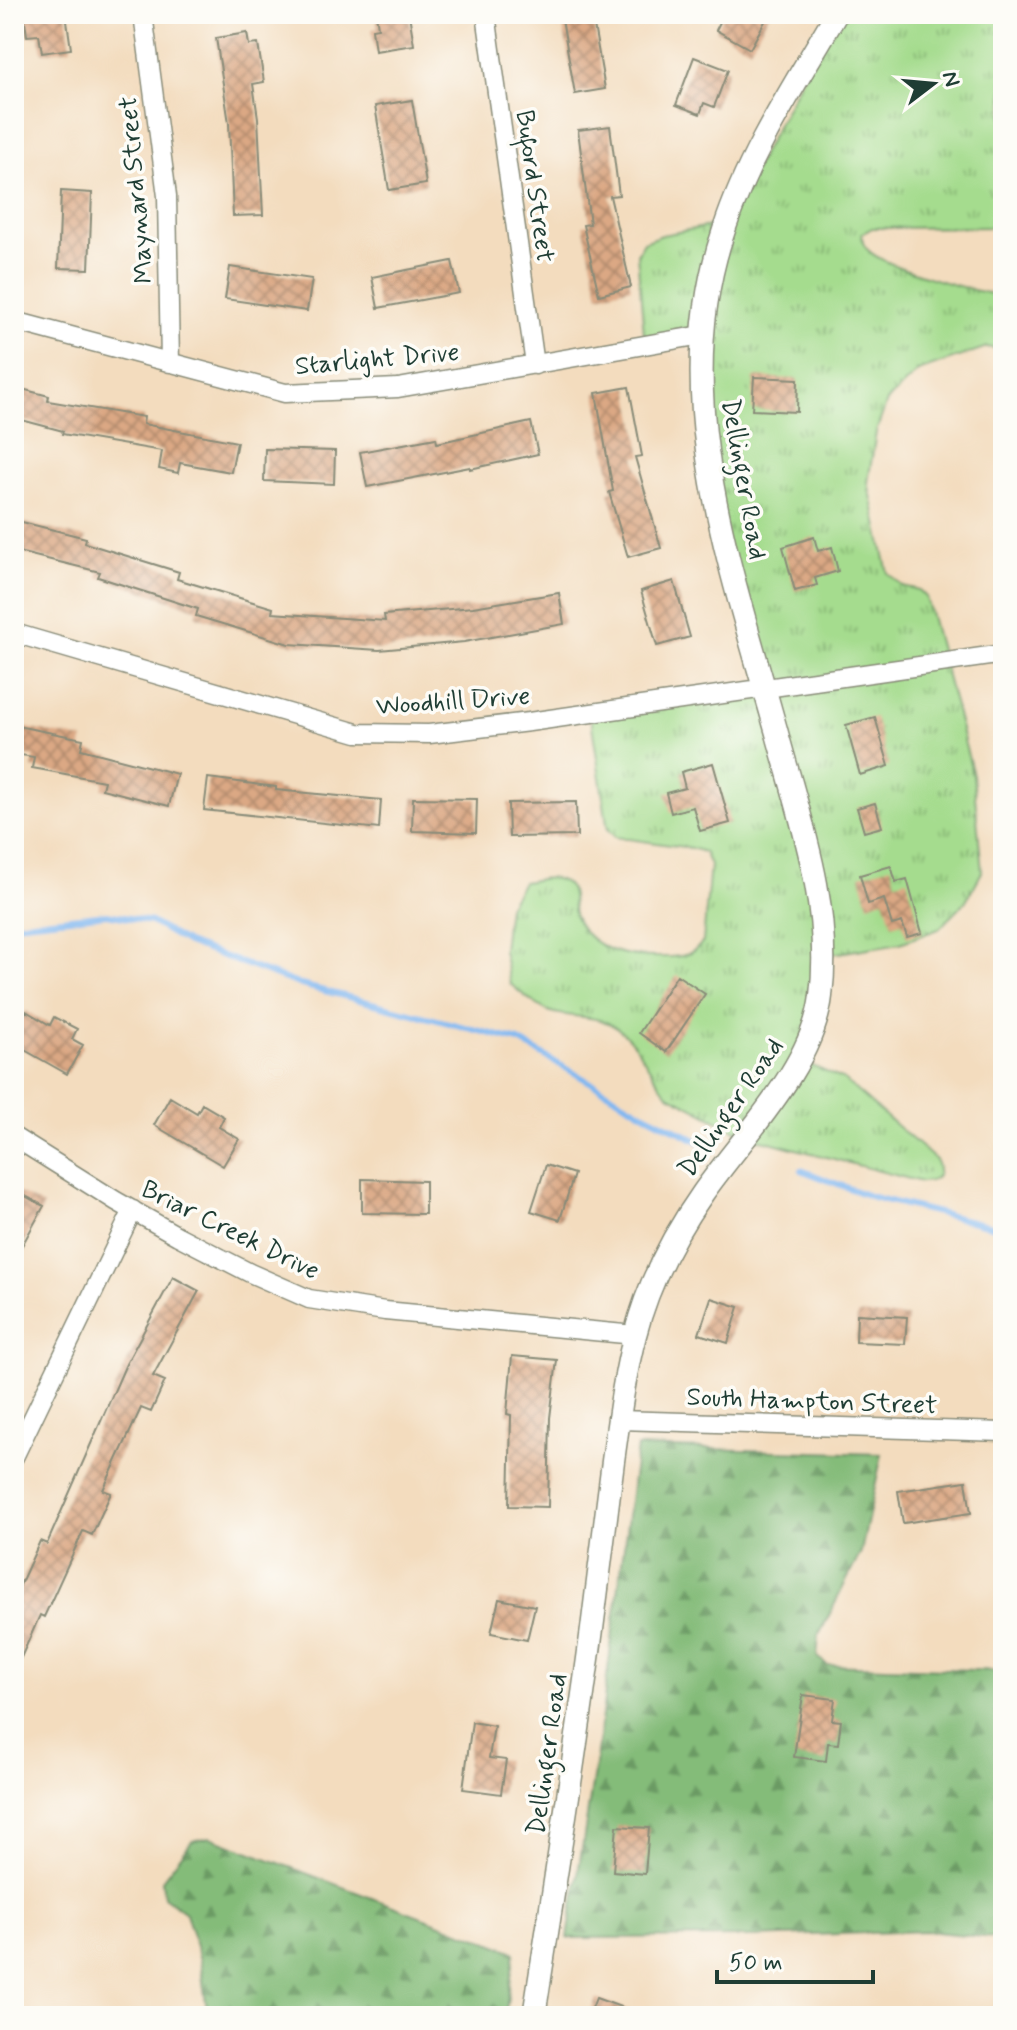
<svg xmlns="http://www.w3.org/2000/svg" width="1017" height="2030" font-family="Mynerve,sans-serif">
	<defs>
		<pattern id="grass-tufts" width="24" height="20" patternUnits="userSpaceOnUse" patternTransform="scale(2)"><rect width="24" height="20" fill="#a5dc8e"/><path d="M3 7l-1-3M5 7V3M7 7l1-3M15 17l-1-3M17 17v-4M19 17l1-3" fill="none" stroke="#86b475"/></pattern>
		<pattern id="forest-firs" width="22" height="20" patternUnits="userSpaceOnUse" patternTransform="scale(2)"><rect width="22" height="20" fill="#84bc79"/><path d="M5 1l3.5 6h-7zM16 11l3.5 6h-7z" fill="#6b9a64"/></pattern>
		<pattern id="building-cross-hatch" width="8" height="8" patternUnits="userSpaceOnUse" patternTransform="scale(2)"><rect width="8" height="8" fill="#dba884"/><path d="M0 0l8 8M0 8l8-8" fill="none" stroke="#b18a6d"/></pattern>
	</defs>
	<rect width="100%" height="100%" fill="#fdfcf7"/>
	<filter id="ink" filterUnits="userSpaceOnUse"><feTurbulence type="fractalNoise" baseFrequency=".0125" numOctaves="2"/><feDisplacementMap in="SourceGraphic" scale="16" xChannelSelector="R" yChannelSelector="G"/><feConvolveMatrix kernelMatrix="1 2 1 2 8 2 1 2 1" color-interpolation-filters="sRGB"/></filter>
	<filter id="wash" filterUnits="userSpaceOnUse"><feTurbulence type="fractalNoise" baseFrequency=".006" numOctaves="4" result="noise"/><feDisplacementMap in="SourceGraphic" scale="32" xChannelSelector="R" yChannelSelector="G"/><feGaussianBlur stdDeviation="1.8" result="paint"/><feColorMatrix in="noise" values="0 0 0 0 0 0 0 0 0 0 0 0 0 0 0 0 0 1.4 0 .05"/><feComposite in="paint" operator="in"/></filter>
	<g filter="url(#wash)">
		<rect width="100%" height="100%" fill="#f3dcbe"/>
		<path fill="url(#grass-tufts)" stroke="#628c61" stroke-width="2" d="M836,14H1003V227L872,228L862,234C862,241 863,246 869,251C887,268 976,292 1003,296V350L987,347L918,371L887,401L876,432L868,482L888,573L902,586L919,590L926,597L973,775L982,872L966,901L939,929L900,943L826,955L799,1060L844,1080L936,1160C941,1176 938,1182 921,1182L747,1136L669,1095C651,1077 642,1048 621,1031C599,1013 575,1019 551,1012C536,1007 522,993 510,984L503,950L508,906L523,882C537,880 552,874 565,883C576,891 570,906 575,917C590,950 627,958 659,957C678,957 690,958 703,942L710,865L704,852L691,848L615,837L608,830L590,712L765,689L721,530L702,335L645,345L637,254L644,242L662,235L726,223Z"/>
		<path fill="url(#forest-firs)" stroke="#527c56" stroke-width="2" d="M637,1447L882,1454L861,1552L819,1635L817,1656L827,1665L1003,1671V1939L926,1931L753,1937L568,1938L598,1746Z
			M210,1837L515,1952L505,2016H208L200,1960L186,1913L164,1897L162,1880L192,1841Z"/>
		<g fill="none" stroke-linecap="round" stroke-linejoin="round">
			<path stroke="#81b7f0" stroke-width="6" d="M14,924L107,914L151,922L187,943L301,985L519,1041L645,1114L704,1144
				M801,1170L869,1196L1003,1229"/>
		</g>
		<g id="blocks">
			<path fill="url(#building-cross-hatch)" d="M24,14H66L71,49L42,53L39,35L27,36Z
				M376,14H409L414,45L375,51L372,29L378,28Z
				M592,14L605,89L575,94L562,19Z
				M724,14H769L750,49L716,30Z
				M247,33L249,45L258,44L264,82L253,84L258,118L263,215L233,216L229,123L216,38Z
				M694,57L728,70L714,107L704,103L700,114L676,105Z
				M412,100L426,184L389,190L375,106Z
				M610,126L619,195L610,196L631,287L599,295L583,225L590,224L578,130Z
				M61,191L92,193L89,269L58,268Z
				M452,261L459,293L378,308L372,277Z
				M230,267L312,279L307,311L225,299Z
				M754,377L798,379L797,412L752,410Z
				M14,387L49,396L48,401L144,417L143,424L237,442L231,472L180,463L178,473L159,469L162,451L62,434L63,431L14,418Z
				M629,387L642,456L635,457L661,548L628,557L609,492L613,491L596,393Z
				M531,422L538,454L470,469V467L367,487L360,452L436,438L437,443Z
				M265,449L335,451L334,484L264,481Z
				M14,520L86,538L85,543L179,572L177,579L273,608L272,613L385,621L384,615L473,607L559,593L564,624L464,642L379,650L289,644L196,616L198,609L98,577L100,572L14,551Z
				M814,537L818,551L832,547L838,571L815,578L817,585L795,591L783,547Z
				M674,581L690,637L657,646L641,591Z
				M875,717L889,766L860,775L846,725Z
				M17,726L83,739L81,749L177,774L169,806L102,789L104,781L32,768L34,757L14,754Z
				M713,763L730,823L700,831L693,807L671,813L666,793L685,788L681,772Z
				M208,778L276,787V790L381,800L379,829L204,810Z
				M413,798L477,799L476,833L412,831Z
				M576,802L577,836L509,837L508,803Z
				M875,803L882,827L864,832L857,808Z
				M891,866L896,882L907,879L922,933L907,937L902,922L892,925L884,899L868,904L860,875Z
				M677,975L705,994L666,1052L639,1033Z
				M26,1011L50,1025L54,1017L77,1029L72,1039L83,1045L67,1074L14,1044V1033Z
				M170,1097L197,1113L202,1104L224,1117L219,1127L239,1139L223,1166L154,1125Z
				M546,1165L574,1174L560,1220L531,1211Z
				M362,1179L425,1181V1214L362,1213Z
				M14,1190L44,1206L14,1260Z
				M173,1277L199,1291L153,1376L165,1381L151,1412L141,1408L103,1490L111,1493L92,1535L83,1531L44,1617L40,1615L14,1673V1598L40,1541L47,1544L126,1364Z
				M711,1298L739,1307L728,1343L699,1334Z
				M857,1314L907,1317L905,1344L856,1342Z
				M512,1356L557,1360L550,1418L548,1507L509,1506L511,1415L507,1414Z
				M966,1481L971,1513L903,1523L898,1491Z
				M499,1599L535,1606L527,1640L491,1633Z
				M803,1695L835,1699L832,1720L841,1721L838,1744L828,1743L826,1761L794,1757Z
				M472,1722L494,1726L489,1758L506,1760L501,1794L463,1789Z
				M617,1826L649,1828L645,1874L613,1871Z
				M596,1998L640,2014L639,2016H589Z"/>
		</g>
	</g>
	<g filter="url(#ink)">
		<use href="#blocks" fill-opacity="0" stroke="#898c79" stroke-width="2"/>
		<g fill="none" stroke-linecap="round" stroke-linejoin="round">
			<defs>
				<path id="minor" d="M143,14L167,196L170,363
					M486,14L535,365
					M14,321L285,393L398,388L702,335
					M14,633L357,733L429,734L529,722L1003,654
					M14,1137L116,1201L178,1236L250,1273L309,1299L385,1311L635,1335
					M619,1420L1003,1432
					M14,1457L133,1210"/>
				<path id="tertiary" d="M534,2016C554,1887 575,1758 592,1629C599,1573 606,1517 613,1461C619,1419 624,1376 635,1335C648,1284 672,1237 703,1193C743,1136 813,1067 821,996C832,908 801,821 778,737C733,573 666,398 724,230C749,153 796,83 836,14"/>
			</defs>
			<use href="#minor" stroke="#898c79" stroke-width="21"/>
			<use href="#tertiary" stroke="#898c79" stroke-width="25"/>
			<use href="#minor" stroke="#fff" stroke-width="18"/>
			<use href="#tertiary" stroke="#fff" stroke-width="22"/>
		</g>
	</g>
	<g text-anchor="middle" stroke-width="7" stroke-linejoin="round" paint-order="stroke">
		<g font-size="26" fill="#1f3d34" stroke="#fdfcf7">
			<text transform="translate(536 186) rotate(82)" y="9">Buford Street</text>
			<text transform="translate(135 190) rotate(-95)" y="9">Maynard Street</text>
			<text transform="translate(377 358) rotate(-5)" y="9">Starlight Drive</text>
			<text transform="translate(745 479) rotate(80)" y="9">Dellinger Road</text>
			<text transform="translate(453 700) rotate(-4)" y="9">Woodhill Drive</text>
			<text transform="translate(730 1107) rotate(-55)" y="9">Dellinger Road</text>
			<text transform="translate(231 1229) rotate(26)" y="9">Briar Creek Drive</text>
			<text transform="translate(812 1400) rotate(2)" y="9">South Hampton Street</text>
			<text transform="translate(546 1754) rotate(-82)" y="9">Dellinger Road</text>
		</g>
	</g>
	<rect width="1017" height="2030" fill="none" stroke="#fdfcf7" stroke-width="48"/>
	<g transform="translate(933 84) rotate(74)" stroke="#fdfcf7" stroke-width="6" paint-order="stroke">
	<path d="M0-6L14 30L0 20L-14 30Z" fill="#1f3d34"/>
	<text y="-12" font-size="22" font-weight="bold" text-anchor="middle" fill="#1f3d34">N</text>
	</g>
	<path d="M717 1970v12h156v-12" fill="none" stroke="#1f3d34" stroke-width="4"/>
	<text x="729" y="1970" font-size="24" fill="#1f3d34" stroke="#fdfcf7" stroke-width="6" paint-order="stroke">50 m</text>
</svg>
